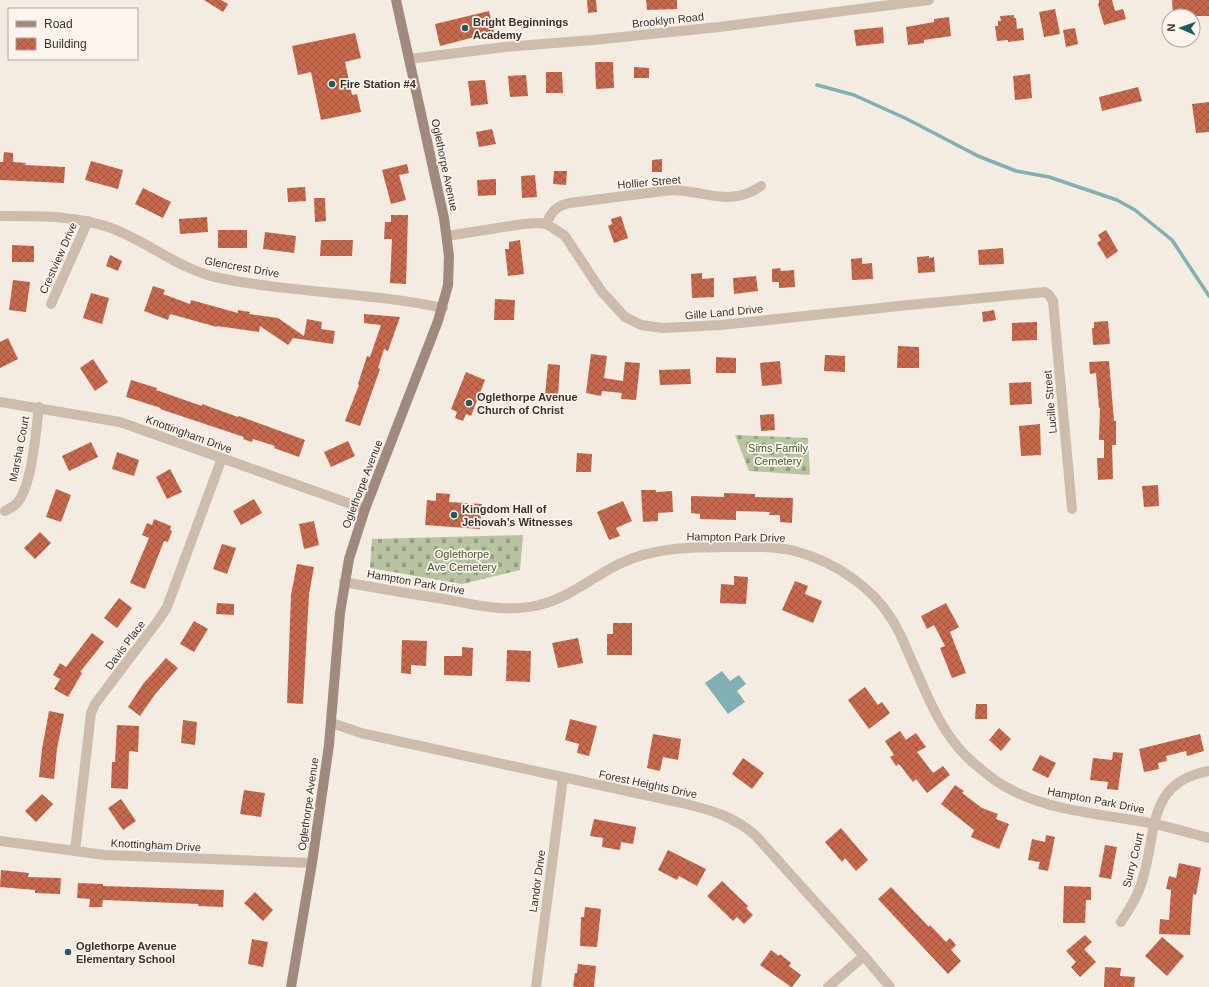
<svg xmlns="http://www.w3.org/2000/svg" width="1209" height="987" font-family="Arial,sans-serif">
	<defs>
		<pattern id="cemetery-stones" width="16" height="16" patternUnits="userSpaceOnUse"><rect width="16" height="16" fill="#b8c4a0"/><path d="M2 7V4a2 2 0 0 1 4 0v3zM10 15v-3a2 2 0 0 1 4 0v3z" fill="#97a083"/></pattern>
		<pattern id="building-cross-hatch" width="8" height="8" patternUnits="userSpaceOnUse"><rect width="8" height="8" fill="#c8694b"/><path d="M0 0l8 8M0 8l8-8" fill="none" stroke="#a4573f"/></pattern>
	</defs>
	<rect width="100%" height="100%" fill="#f4ebe1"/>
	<path fill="url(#cemetery-stones)" d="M735,435L808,438L810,475L749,471Z
		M523,535L520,570L462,584L370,568L372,539Z"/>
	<path fill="#7fb0b2" d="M722,671L730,681L739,675L746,684L737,691L745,702L728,714L705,683Z"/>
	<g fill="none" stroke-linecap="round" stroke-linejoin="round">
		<path stroke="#7fb0b2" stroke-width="3.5" d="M817,85L854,95L907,119L978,156L1016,171L1049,177L1117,200L1135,210L1172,240L1209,296"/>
	</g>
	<path fill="url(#building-cross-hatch)" d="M204,0H221L228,4L223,12Z
		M587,0H596L597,12L588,13Z
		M646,0H677V9L647,10Z
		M1099,0H1112L1115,11L1123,9L1126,19L1104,25L1098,4L1099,3Z
		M1172,0H1209V16H1173Z
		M1055,9L1060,34L1044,37L1039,12Z
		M489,11L494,32L440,46L435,24Z
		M1014,15V18H1016L1017,29L1023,28L1024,40L1008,42V40L997,41L995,26H998V21H1001L1000,16Z
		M949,17L951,36L924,40V43L908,45L906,27L934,22V19Z
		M883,27L884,43L856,46L854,30Z
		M1075,28L1078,44L1066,47L1063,30Z
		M355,33L361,58L345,62L352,95L357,94L361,112L321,120L311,72L298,75L292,46Z
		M595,62H613L614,88L596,89Z
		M634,67L649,68V78H634Z
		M546,72H562L563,93H546Z
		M1030,74L1032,98L1015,100L1013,76Z
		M526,75L528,96L510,97L508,76Z
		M485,80L488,104L471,106L468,81Z
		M1138,87L1142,101L1102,111L1099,97Z
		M1209,102V132L1196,133L1192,104Z
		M492,129L496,144L479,147L476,132Z
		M4,152L13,153V162L26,163L25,165L65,167L64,183L0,180V162H3Z
		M662,159V172H652V160Z
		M91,161L123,170L118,189L85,180Z
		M407,164L409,173L399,175L406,200L391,204L382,170Z
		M554,171H567L566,185L553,184Z
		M535,175L537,197L522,198L521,176Z
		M496,179V195L478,196L477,180Z
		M305,187L306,201L288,202L287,188Z
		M143,188L171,202L163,218L135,204Z
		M314,198H325L326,221L315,222Z
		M391,215H408L406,284L390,283L392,239H384L385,222H391Z
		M621,216L628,238L614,243L608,226L612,224L611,219Z
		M207,217L208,232L180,234L179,219Z
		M218,230H247V248H218Z
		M1106,230L1118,251L1107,259L1097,243L1101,240L1098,235Z
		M265,232L296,236L294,253L263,249Z
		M321,240H353L352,256H320Z
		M520,240L524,274L508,276L505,249H509V242Z
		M12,245L34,246V262H12Z
		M1003,248L1004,264L979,265L978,250Z
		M110,255L122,261L118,271L106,266Z
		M929,256V258L934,257L935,272L918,273L917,257Z
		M862,258V264L872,263L873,279L852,280L851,259Z
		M780,268L781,271L794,270L795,287L779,288V282H772V269Z
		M702,273V279L714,278V297L692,298L691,274Z
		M756,276L758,291L734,294L733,278Z
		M13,280L30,282L26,312L9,310Z
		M153,286L165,290L163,294L190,304L191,300L238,313V310L250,312L249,314L278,318L304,336L307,319L322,322L321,329L335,331L333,344L293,338L288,345L260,326L259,332L217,326V327L170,314L168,320L144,311Z
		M91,293L109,298L102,324L83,318Z
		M495,299L515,300L514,320H494Z
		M994,310L996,320L983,322L982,312Z
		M364,314L400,317L388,351L384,349L378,368L380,369L360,426L345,421L359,385L358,384L367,356L370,357L381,325L364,323Z
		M1108,321L1110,344L1093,345L1092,328H1094V322Z
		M1037,322V340L1012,341V323Z
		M8,338L18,359L0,368V342Z
		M898,346L919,347V368H897Z
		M591,354L607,356L604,378L623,381L625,362L640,363L636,400L621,399L622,393L602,391L601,396L586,393Z
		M825,355L845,356V372L824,371Z
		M716,357L736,358V373H716Z
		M93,359L108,382L95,391L80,368Z
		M780,361L782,384L762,386L760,363Z
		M1109,361L1114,421H1116V445H1112L1113,479L1098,480L1097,458H1104V440H1099L1100,408H1099L1096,373L1090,374L1089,362Z
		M548,364L560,365L558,397L545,396Z
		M690,369L691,384L660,385L659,370Z
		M466,372L485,380L471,416L466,414L463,421L455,418L457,412L451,409Z
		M131,380L157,388L156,390L202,406V404L238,417L239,416L305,440L299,457L274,448L275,446L253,439L252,442L243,439L244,437L160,409L161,408L126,397Z
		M1031,382L1032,404L1010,405L1009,383Z
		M774,414L775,430L761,431L760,415Z
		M1040,424L1041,455L1021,456L1019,426Z
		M348,441L355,456L331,467L324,452Z
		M91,442L98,457L69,471L62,456Z
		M117,452L139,460L134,476L112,469Z
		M577,453L592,454L591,472H576Z
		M170,469L182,492L167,499L156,477Z
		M1158,485L1159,506L1144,507L1142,486Z
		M56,489L71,495L61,522L46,517Z
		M641,490H656V492L672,491L673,512L658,513V521L643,522Z
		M436,493L450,494L449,502L482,504L480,529L425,525L427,500L436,501Z
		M724,493L755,494V497L793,498L792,523L780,522V515H769L770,512L736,511V520L700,519V514L691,513V496L724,497Z
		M254,499L262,513L241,525L233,511Z
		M623,501L632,521L616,528L620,536L609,540L597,512Z
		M154,519L171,526L170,530L172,531L168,542L164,541L145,589L130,583L149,538L142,535L147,523L152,525Z
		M314,521L319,545L304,549L299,524Z
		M40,532L51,543L35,559L24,548Z
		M222,544L236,548L227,574L213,569Z
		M297,564L314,567L309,594L303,704L287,703L291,595Z
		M734,576L748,577L746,604L720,603L721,584L734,585Z
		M795,581L808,586L805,594L822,601L813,623L782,610Z
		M119,598L132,608L117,628L104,618Z
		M217,603L234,604V615L216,614Z
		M946,603L959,627L950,632L966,673L952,678L940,648L945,646L934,625L927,629L921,616Z
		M194,621L208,629L194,652L180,644Z
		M613,623H632V655H607V634H613Z
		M92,633L104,642L80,672L82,673L68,697L54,689L60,679L53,675L60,663L66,667Z
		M578,638L583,663L558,668L552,643Z
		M402,640L427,641L426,666L411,665V674L401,673Z
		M462,647L473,648L472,676L444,675V656H462Z
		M507,650L531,651L530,682L506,681Z
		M166,658L178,668L156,693L140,716L128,707L143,684Z
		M865,687L878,705L882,702L890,713L869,729L848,700Z
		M976,704H987V719H975Z
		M49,711L64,714L57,749L54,779L39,777L42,749Z
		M570,719L597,726L589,756L577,753L579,744L565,740Z
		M183,720L197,722L195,745L181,743Z
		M117,725L139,726L138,752L129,751L128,789L111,788L112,762H115Z
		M999,728L1011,739L1001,751L989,740Z
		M900,731L906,740L916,733L926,747L917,752L933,773L943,766L950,775L927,793L916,779L913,782L899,764L896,766L890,757L894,755L885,741Z
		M653,734L681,739L678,760L663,757L660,771L647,768Z
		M1200,734L1204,751L1187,756L1186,751L1166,756L1167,761L1158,763L1159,769L1144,772L1139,749Z
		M1113,752L1123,753L1118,790L1107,789L1108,782L1090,780L1093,758L1112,760Z
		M1040,755L1056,763L1048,778L1032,770Z
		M743,758L764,773L752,789L732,774Z
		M955,785L964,791L962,793L982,808L998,814L996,819L1009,824L999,849L971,837L974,830L941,804Z
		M244,790L265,793L261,817L240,814Z
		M42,794L53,804L36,822L25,811Z
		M121,799L136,821L123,830L108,808Z
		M594,819L636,827L633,844L621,842L620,850L602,847L603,838L590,836Z
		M841,828L868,860L856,871L845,858L842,862L825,842Z
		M1046,835L1055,837L1048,871L1038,869L1040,862L1028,860L1032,839L1045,842Z
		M1105,845L1117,847L1111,879L1099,877Z
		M668,850L706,869L697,886L679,876L677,880L658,870Z
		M1179,863L1201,868L1196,895L1193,894L1190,935L1159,934L1160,919L1169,920L1171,890L1166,889L1169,876L1176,878Z
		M1,870L29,873L28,877L61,878L60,894L35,893V890L0,887Z
		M722,881L748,906L746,908L753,915L744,924L737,917L733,921L707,896Z
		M78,883L103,884V886L224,890L223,907L198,906L199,904L103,900L102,907H89L90,899L77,898Z
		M1064,886L1091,887V900H1086L1085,923H1063Z
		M891,887L929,927L930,925L946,942L950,938L956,945L951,950L961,961L948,974L878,899Z
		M255,892L273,910L263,921L244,903Z
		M585,907L601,909L597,947L580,946L581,917H584Z
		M1085,935L1092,942L1084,949L1096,962L1080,977L1071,967L1076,962L1066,951Z
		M1162,937L1184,956L1167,976L1145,956Z
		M252,939L268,942L263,967L248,964Z
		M771,950L779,956L780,954L791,963L789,966L801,975L792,987H791L760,965Z
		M578,964L596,966L594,987H575L573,986L575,973H577Z
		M1105,967L1121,968L1120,976L1135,977L1134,987H1104Z"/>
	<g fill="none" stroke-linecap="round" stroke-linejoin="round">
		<path stroke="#cdbbac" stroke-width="10" d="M409,59L505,47L593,40L719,27L929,0
			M0,216C37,216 75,215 111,228C147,241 177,268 215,277C290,293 368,292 443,308
			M546,224C551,213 556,205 570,203L671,190C704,190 730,208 761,186
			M447,236L523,224L539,223L546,224L553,228L565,236L602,292L625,317L641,325L663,328L721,325L899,306L1045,292L1049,295L1053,301L1072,509
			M51,304L88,221
			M0,402L120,422L365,509
			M5,511C10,508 15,506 18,502C32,484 36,431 39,407
			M344,582C377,588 410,594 444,599C475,605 507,613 539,605C567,599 593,577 619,564C656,546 698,547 738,547C758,547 779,546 798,552C834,562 871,586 891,618C899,630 905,645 911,659C926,692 939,729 965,755C973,763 983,771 992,778C1037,811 1097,813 1150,823C1170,827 1190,833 1209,838
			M0,841L105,855L312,863
			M75,851L91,713L95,704L160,618L167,607L222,458
			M1121,922C1130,908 1139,894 1143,878C1157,831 1147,782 1209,771
			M536,987L563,778
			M828,987L864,956"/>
		<path stroke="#cdbbac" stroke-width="10" d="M332,723L361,733L379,737L682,803C711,810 733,816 755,835L864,956L890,987"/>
		<path stroke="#a18a7d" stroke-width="10" d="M291,987L312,863L329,745L340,613L349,559L365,509L438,321L448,285L449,256L444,218L396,0"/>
	</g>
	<g fill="#1f5a5e" stroke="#fbf5ee" stroke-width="1.5">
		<circle cx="465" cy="28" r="4"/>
		<circle cx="332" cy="84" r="4"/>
		<circle cx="469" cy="403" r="4"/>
		<circle cx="454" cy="515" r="4"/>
		<circle cx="68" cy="952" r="4"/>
	</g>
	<g text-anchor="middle" stroke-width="3.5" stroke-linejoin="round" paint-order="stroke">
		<g font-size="11" fill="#3b302b" stroke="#fbf5ee">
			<text transform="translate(668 20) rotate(-6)" y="4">Brooklyn Road</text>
			<text transform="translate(445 165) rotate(78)" y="4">Oglethorpe Avenue</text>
			<text transform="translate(649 182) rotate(-5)" y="4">Hollier Street</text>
			<text transform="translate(58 258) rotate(-66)" y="4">Crestview Drive</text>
			<text transform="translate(242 267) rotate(10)" y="4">Glencrest Drive</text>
			<text transform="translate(724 312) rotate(-5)" y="4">Gille Land Drive</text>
			<text transform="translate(1050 402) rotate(-95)" y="4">Lucille Street</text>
			<text transform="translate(189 434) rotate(20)" y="4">Knottingham Drive</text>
			<text transform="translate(19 449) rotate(-79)" y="4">Marsha Court</text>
			<text transform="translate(362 484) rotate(-69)" y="4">Oglethorpe Avenue</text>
			<text transform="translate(736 537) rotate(1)" y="4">Hampton Park Drive</text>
			<text transform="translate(416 582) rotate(10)" y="4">Hampton Park Drive</text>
			<text transform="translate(125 645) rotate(-53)" y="4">Davis Place</text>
			<text transform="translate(648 784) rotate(12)" y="4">Forest Heights Drive</text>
			<text transform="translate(1096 800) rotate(11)" y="4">Hampton Park Drive</text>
			<text transform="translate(308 804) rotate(-82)" y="4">Oglethorpe Avenue</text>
			<text transform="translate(156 845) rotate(3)" y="4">Knottingham Drive</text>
			<text transform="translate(1133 860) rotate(-76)" y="4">Surry Court</text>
			<text transform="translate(537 881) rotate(-82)" y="4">Landor Drive</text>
		</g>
		<g font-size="11" font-weight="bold" fill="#3b302b" stroke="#fbf5ee" text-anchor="start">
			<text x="473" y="26">Bright Beginnings<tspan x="473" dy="13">Academy</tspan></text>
			<text x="340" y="88">Fire Station #4</text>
			<text x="477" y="401">Oglethorpe Avenue<tspan x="477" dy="13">Church of Christ</tspan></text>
			<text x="462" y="513">Kingdom Hall of<tspan x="462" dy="13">Jehovah’s Witnesses</tspan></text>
			<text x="76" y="950">Oglethorpe Avenue<tspan x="76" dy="13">Elementary School</tspan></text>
		</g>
		<g font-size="11" fill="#4a5a2e" stroke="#fbf5ee">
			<text x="778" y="452">Sims Family<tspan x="778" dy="13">Cemetery</tspan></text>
			<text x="462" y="558">Oglethorpe<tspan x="462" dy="13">Ave Cemetery</tspan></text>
		</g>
	</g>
	<rect x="8" y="8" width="130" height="52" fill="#fbf5ee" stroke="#aea6a0"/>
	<rect x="16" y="21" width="20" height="6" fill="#a18a7d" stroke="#aea6a0"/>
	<text x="44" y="28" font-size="12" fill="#3b302b">Road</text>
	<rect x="16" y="38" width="20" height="12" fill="url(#building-cross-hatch)" stroke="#aea6a0"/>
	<text x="44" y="48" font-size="12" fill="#3b302b">Building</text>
	<g transform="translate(1181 28) rotate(272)"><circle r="19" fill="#fbf5ee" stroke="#aea6a0"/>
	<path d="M0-3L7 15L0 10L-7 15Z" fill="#1f5a5e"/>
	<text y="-6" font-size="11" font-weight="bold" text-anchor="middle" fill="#3b302b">N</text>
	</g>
</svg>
